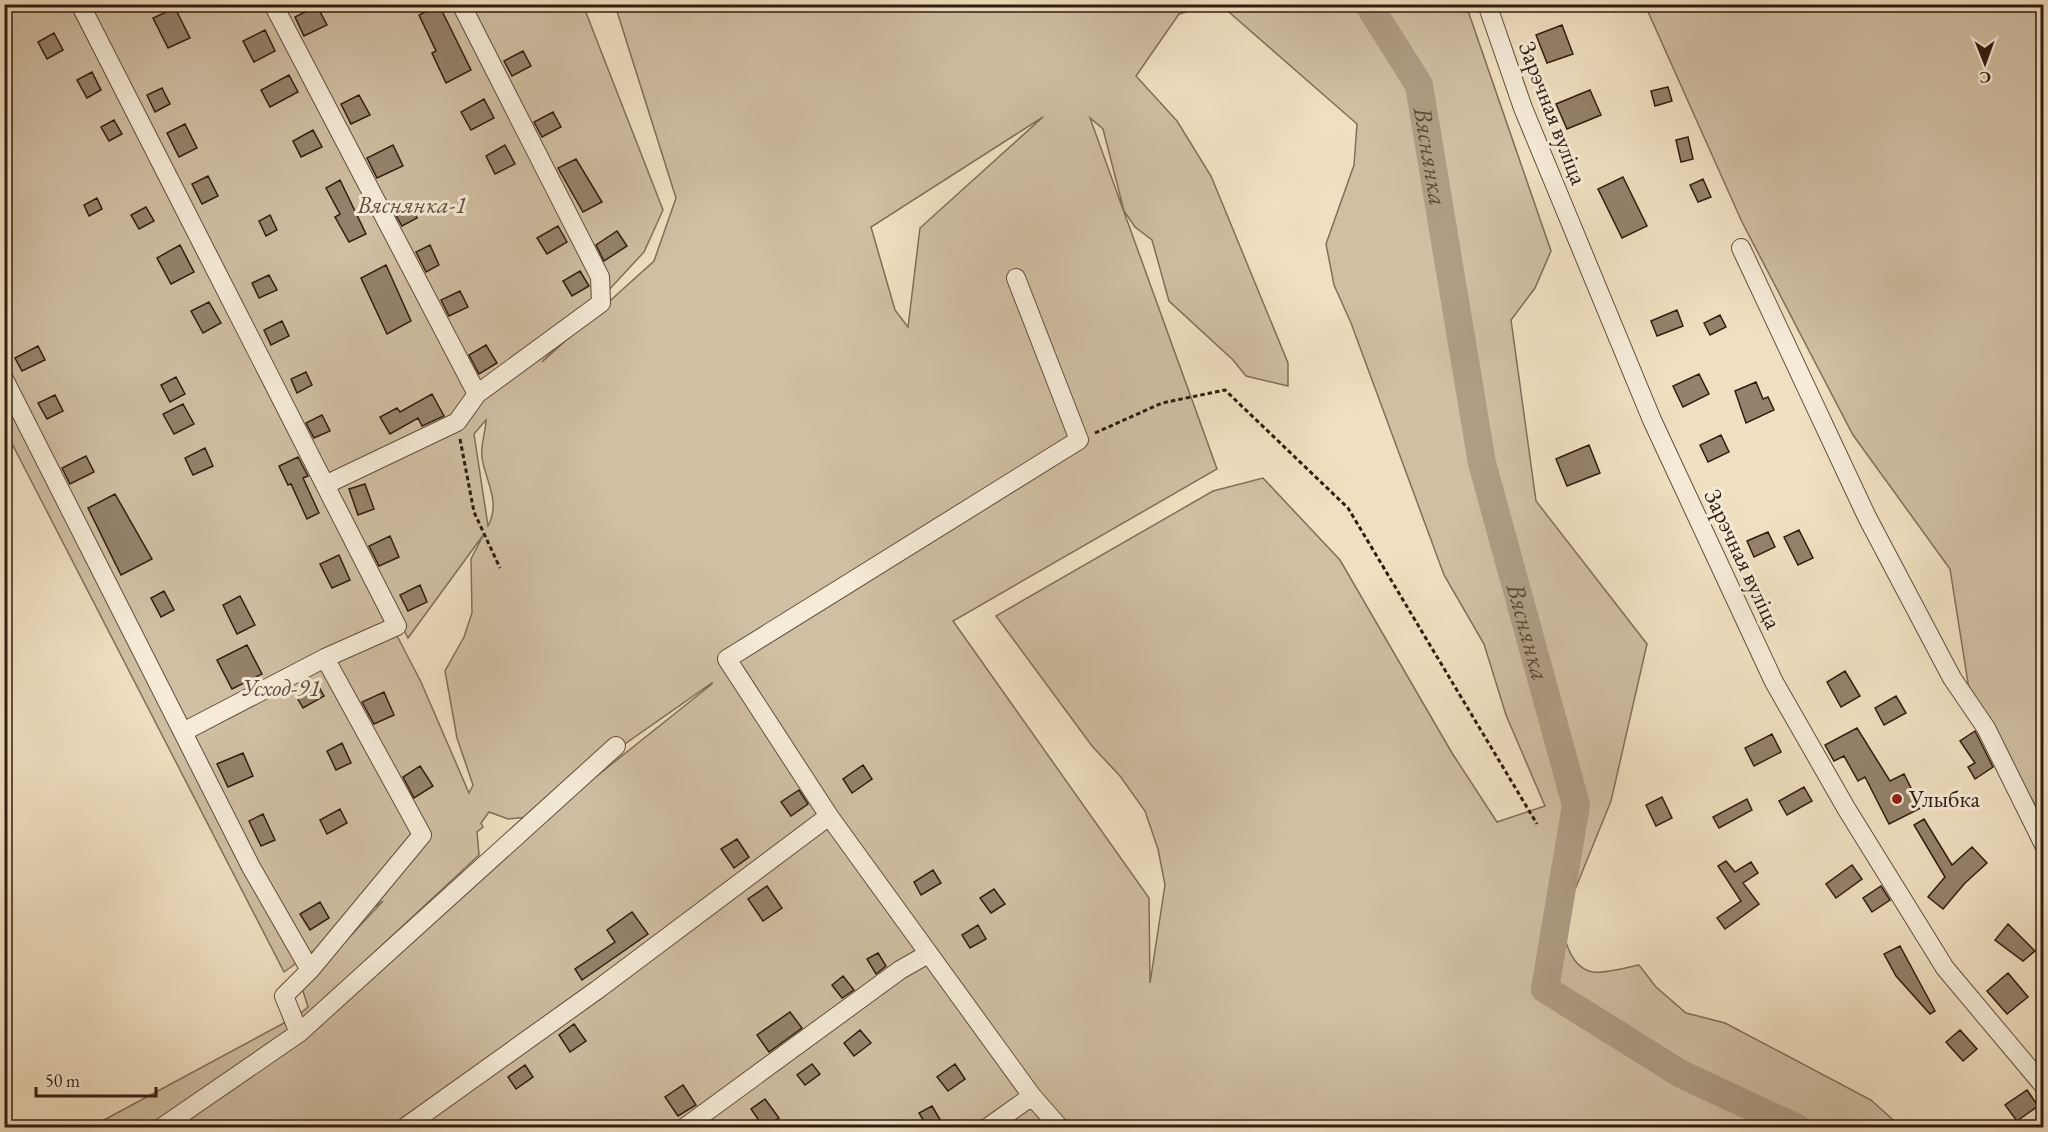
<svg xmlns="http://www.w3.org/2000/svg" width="2048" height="1132" font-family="'EB Garamond',serif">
	<rect width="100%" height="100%" fill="#f0e0c1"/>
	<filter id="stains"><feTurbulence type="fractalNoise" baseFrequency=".00333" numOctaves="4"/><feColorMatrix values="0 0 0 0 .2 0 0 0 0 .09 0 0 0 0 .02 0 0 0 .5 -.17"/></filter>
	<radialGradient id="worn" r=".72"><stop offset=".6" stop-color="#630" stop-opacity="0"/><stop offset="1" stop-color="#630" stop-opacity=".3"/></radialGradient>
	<path fill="#d0bfa3" stroke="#816e5a" stroke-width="1.5" fill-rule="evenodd" d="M5,5H70L421,682L469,793L473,785L457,738L445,671L464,637L472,613L471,559L484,534L408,638L80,5H583L663,210L644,252L542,362L654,261L676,198L615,5H1466L1551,251L1535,288L1511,320L1536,501L1647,644L1611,801L1561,924C1565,941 1571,968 1593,972C1603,974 1628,967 1639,965L1656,987L1686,1013L1725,1023L1871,1100L1901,1127H91L297,1016L308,1007L302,988L383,901L284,972L5,430ZM1222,6L1357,124L1354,165L1326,244L1334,285L1351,323L1444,575L1484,644L1506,715L1545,806L1497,822L1452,753L1340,560L1263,478L1213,491L996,616L1092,746L1120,776L1145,811L1158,849L1165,885L1150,983L1149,898L953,621L1217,469L1090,118L1103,129L1124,211L1135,227L1152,240L1169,301L1233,360L1246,376L1288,386V363L1211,176L1177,121L1136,76L1179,14L1200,8ZM1043,117L920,228L908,327L895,310L871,227ZM486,420C486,431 480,446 482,458C486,482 501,502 488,526L474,434ZM712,683V684L366,960L479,855L477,832L483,827L481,823L489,812L508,819L528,817L542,802Z
		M1645,5H2043V819L1969,689L1950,569L1853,435L1742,222Z"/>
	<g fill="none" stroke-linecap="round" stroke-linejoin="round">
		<path stroke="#af9d85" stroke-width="28" id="s1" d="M1368,4L1419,85L1482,463L1576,805L1545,989L1681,1074L1797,1128"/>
	</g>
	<path fill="#95826c" stroke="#321c10" stroke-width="1.5" d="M439,5L471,70L446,83L432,53L436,51L419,15Z
		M317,6L327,25L304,36L295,17Z
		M175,8L190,38L168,48L153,18Z
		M1562,25L1573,54L1547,63L1536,35Z
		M265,30L275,51L254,62L243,41Z
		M54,33L63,50L47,59L38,42Z
		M523,51L531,66L512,76L504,61Z
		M92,72L101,90L87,98L77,80Z
		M289,75L298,92L270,107L261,90Z
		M1668,87L1672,101L1655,106L1651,91Z
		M162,88L170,104L155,112L147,95Z
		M1590,90L1601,115L1567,129L1556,104Z
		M359,95L370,115L351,124L341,104Z
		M484,99L494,118L471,130L461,112Z
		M553,112L561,127L542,137L534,122Z
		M114,120L122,134L109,141L101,127Z
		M185,124L197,148L179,157L167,133Z
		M313,130L322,147L301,157L293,141Z
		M1688,137L1693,159L1681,162L1676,140Z
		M393,145L403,166L377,178L367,158Z
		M505,145L515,164L495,174L486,156Z
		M576,159L602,202L583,212L558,168Z
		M208,176L218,196L202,204L192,184Z
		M1623,177L1647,226L1622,238L1598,189Z
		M1703,179L1711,197L1698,202L1690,185Z
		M340,180L366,234L349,242L335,217L340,214L326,188Z
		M97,198L102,209L89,216L84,205Z
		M409,202L417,218L402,226L393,210Z
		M146,207L154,221L139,229L131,215Z
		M270,215L277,230L266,236L259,221Z
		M558,226L567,242L547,254L537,238Z
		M617,231L627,246L604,261L596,245Z
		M180,245L194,272L171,284L157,258Z
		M430,245L439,265L426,272L416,252Z
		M386,265L411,321L387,334L361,278Z
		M580,271L589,286L572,296L563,281Z
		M269,275L277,290L259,298L252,283Z
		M460,291L468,307L449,316L441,300Z
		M209,302L221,323L203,333L191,311Z
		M1677,310L1683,326L1657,336L1651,321Z
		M1720,315L1726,327L1710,335L1704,323Z
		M282,321L289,336L271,345L264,330Z
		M486,345L497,363L479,374L469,355Z
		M38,346L45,360L22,371L15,358Z
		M306,372L312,385L297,393L291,379Z
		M1699,374L1709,394L1683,407L1673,386Z
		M176,377L185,394L170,402L161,385Z
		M1756,382L1763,399L1768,397L1774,410L1746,423L1735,391Z
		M432,394L444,416L422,426L418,418L390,434L380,417L397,408L400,412Z
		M55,395L63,411L47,419L38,403Z
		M183,404L194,424L174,434L163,414Z
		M322,415L330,431L314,438L306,423Z
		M1721,435L1729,452L1708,462L1700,445Z
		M1589,445L1600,473L1567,486L1556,459Z
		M205,448L213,466L193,475L185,458Z
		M86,456L94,472L70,484L62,468Z
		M298,457L308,476L303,478L319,513L307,519L291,484L288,485L279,466Z
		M365,484L374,509L358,515L349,489Z
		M115,494L152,559L121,575L88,508Z
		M1799,530L1813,558L1798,565L1784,537Z
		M1768,532L1775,547L1754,557L1747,541Z
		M390,536L399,557L379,566L369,546Z
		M339,555L350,580L332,588L320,564Z
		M420,585L427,602L408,611L400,595Z
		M164,591L174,610L161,617L151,598Z
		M240,596L255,625L237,634L223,605Z
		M247,645L262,674L232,689L217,660Z
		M1845,671L1860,696L1841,707L1827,682Z
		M315,680L324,696L303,708L294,692Z
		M384,692L394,715L374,724L362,702Z
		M1896,696L1906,713L1884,725L1875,708Z
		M1857,728L1890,781L1904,774L1921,808L1889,824L1865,777L1858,781L1844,756L1834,761L1825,745Z
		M1975,731L1993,767L1975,779L1968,767L1975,763L1960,741Z
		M1772,734L1781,752L1754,766L1745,748Z
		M342,743L351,763L336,770L327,751Z
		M243,753L253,776L228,787L217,764Z
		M863,765L872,779L852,793L843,779Z
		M420,766L433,786L414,798L403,777Z
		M1804,787L1812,801L1787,815L1779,801Z
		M799,790L808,804L791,816L781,802Z
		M1662,797L1672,818L1656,826L1646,805Z
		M1747,799L1752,810L1719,828L1713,817Z
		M340,809L347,823L327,834L320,820Z
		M263,814L275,840L261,846L249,821Z
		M1924,819L1952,865L1972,847L1987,863L1965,883L1943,909L1928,897L1945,877L1914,825Z
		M737,839L749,857L734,868L721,849Z
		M1726,861L1735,872L1751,862L1758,873L1743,883L1759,904L1725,929L1717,918L1741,901L1718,866Z
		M1852,865L1862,879L1836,898L1826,884Z
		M933,870L941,883L921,895L914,882Z
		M767,886L782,908L763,921L748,899Z
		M1881,886L1890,900L1872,912L1863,898Z
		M994,889L1005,904L991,913L980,898Z
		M320,902L329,918L310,930L300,914Z
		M632,912L648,934L582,980L575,969L615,942L607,930Z
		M2008,924L2035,951L2023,961L1995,940Z
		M978,925L986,939L970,948L962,935Z
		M1900,946L1935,1011L1930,1014L1896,976L1884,954Z
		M878,953L886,966L876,974L867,959Z
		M2008,973L2028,997L2007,1014L1987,991Z
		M843,976L854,990L842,998L832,985Z
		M790,1012L802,1028L769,1052L757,1035Z
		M574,1024L586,1041L570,1052L559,1035Z
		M860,1030L871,1043L854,1056L844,1043Z
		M1960,1030L1977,1049L1963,1061L1946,1042Z
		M812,1064L820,1074L805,1085L797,1075Z
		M955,1064L965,1079L948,1091L937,1077Z
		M525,1065L533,1077L516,1089L508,1077Z
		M683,1085L696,1105L678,1116L665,1097Z
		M2027,1090L2038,1106L2017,1121L2005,1105Z
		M765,1099L779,1118L764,1128L751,1109Z
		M932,1106L945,1128H928L919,1113Z"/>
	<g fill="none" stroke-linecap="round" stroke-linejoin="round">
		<defs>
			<path id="minor" d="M80,4L397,626L325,658L183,732
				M273,4L477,394
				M1487,4L1523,108L1652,420L1774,682L1846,808L1945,968L2044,1086
				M1741,248L1867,517L1952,678L1986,728L2044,845
				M1016,278L1079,440L727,659L829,816L1032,1096L1060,1128
				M4,379L251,867L310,970L422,835L325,658
				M325,485L457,422L477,394L601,303L600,277L461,4
				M299,1033L284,996L310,970
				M161,1128L299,1033L616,746
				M404,1128L597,990L829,816
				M684,1128L900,970L928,954
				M987,1128L1032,1096"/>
		</defs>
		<use href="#minor" stroke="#624d3c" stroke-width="20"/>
		<path stroke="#321c10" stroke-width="3" stroke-dasharray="4.5 3" stroke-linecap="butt" d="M1095,433L1162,403L1225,390L1348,508L1537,824
			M460,439L474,512L500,568"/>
		<use href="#minor" stroke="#f5ebd7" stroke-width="18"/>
	</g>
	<circle fill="#8f2418" stroke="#f5ebd7" stroke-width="2" cx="1897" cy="799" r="6"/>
	<g text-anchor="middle" stroke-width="6" stroke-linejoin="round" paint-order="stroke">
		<g font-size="24" fill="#321c10" stroke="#f5ebd7">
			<text transform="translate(1553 113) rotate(69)" y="8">Зарэчная вуліца</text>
			<text transform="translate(1743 559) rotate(65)" y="8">Зарэчная вуліца</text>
		</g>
		<g font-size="24" font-style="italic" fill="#614d3c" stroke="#f5ebd7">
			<text x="412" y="213">Вяснянка-1</text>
			<text x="281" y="696">Усход-91</text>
		</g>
		<g font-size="24" fill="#321c10" stroke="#f5ebd7" text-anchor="start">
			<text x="1909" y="807">Улыбка</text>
		</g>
		<g font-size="26" font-style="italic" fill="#5e4939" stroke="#f5ebd7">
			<text dy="9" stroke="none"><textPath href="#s1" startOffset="168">Вяснянка</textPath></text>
			<text dy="9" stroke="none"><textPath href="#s1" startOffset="654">Вяснянка</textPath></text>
		</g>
	</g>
	<rect width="2048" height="1132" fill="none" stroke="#f0e0c1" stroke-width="24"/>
	<rect x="6" y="6" width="2036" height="1120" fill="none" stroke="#321c10" stroke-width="3"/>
	<rect x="12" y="12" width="2024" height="1108" fill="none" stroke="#321c10" stroke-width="1.5"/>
	<g transform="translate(1985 63) rotate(179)" stroke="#f5ebd7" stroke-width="4.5" paint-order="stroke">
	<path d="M0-4.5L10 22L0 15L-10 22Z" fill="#321c10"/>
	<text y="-9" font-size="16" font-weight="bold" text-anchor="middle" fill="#321c10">С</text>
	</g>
	<path d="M36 1087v9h120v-9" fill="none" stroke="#321c10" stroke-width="3"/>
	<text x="45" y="1087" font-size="18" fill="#321c10" stroke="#f5ebd7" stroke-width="4.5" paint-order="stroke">50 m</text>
	<rect width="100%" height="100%" filter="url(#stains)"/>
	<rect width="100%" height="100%" fill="url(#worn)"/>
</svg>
